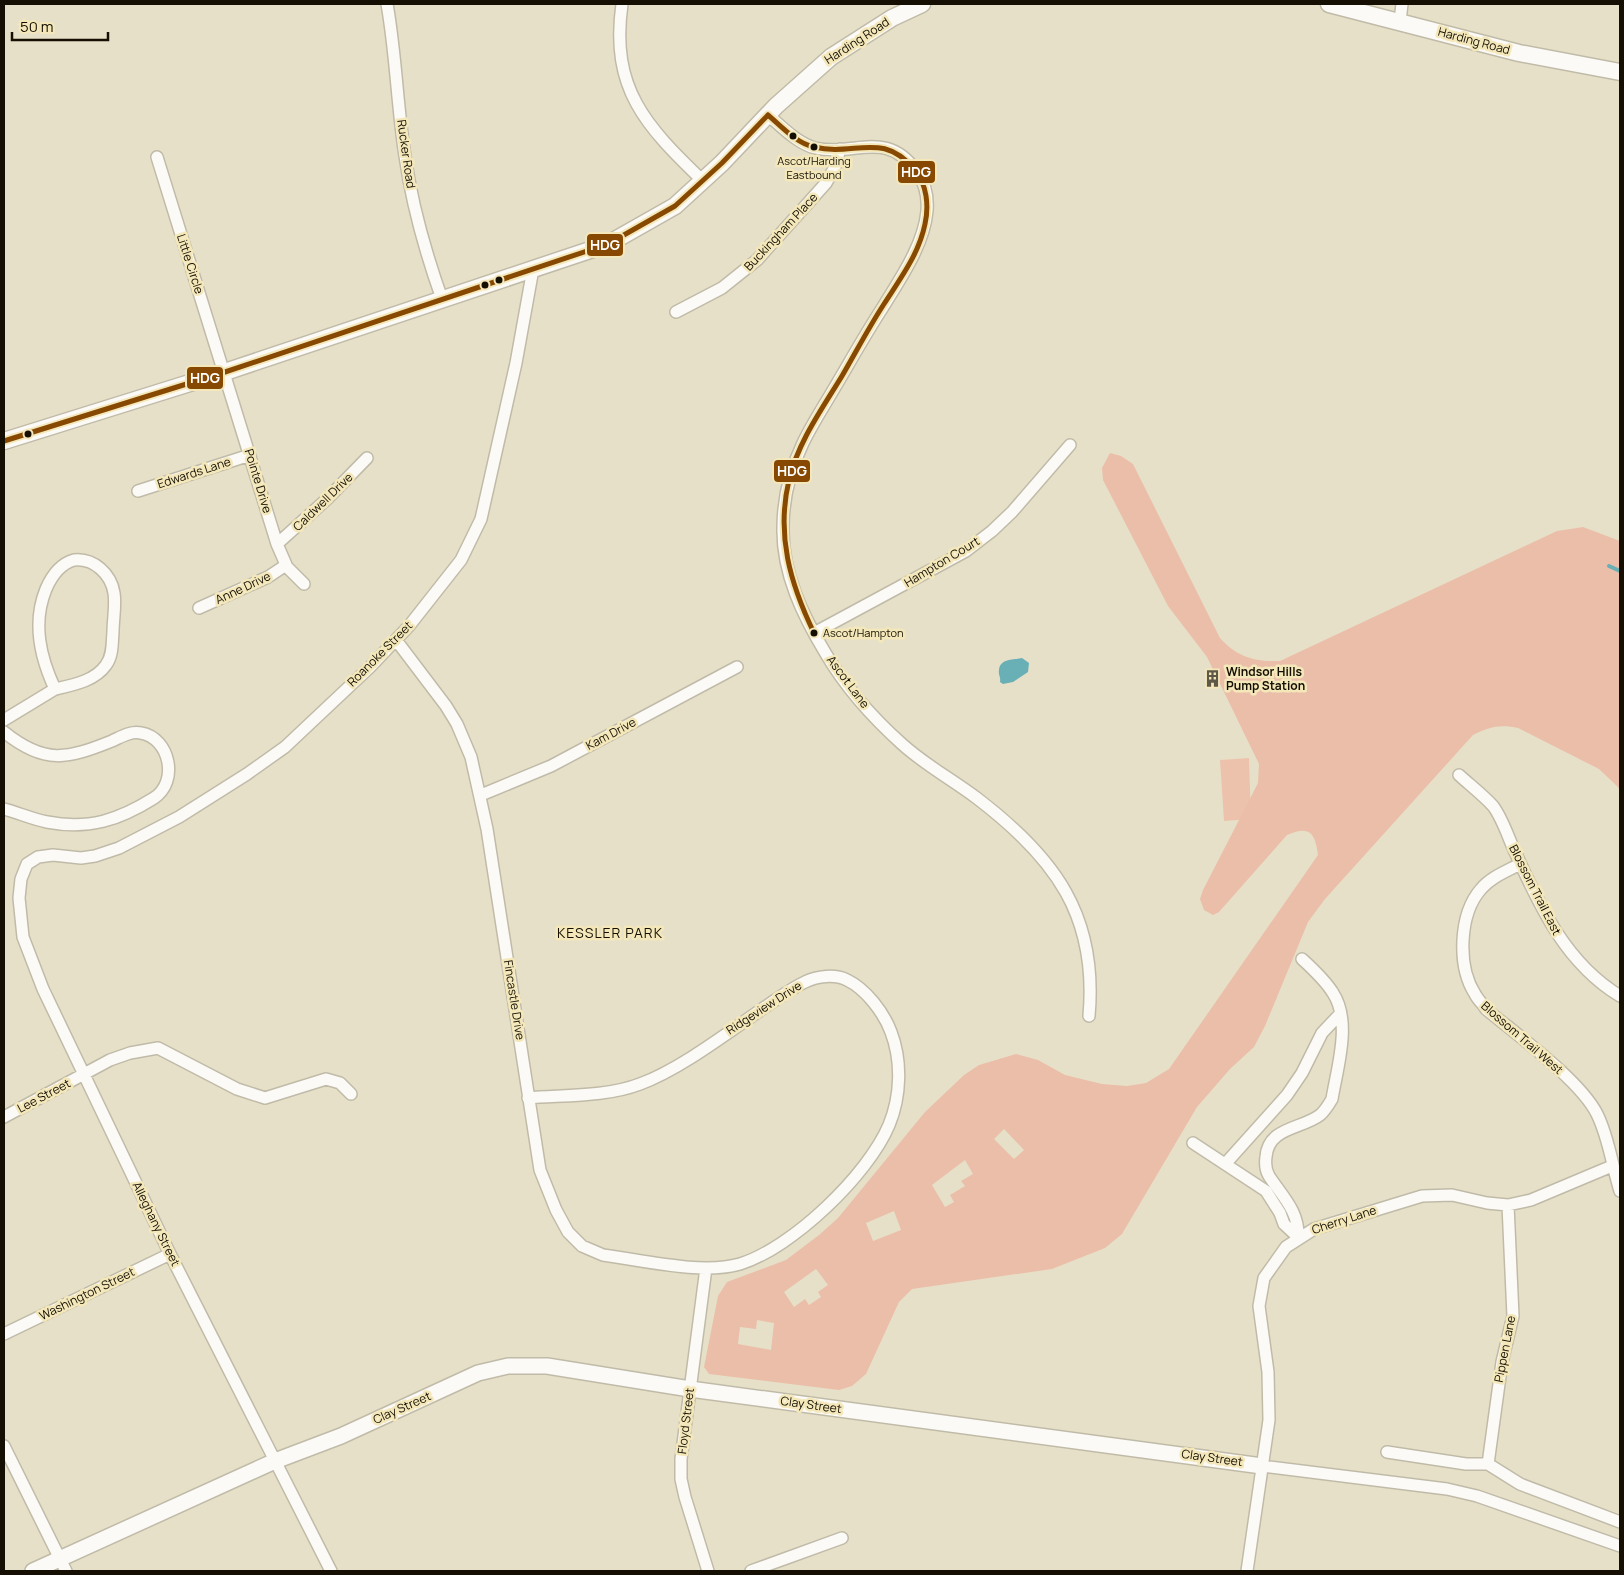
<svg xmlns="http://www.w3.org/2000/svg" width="1624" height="1575" font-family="Manrope,sans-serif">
	<rect width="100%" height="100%" fill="#e7e0c8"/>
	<path fill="#edc2ad" d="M1249,758L1251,819L1224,821L1220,760Z"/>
	<path fill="#ebbea9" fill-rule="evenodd" d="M1110,453L1121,456L1133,464L1220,638C1237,657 1255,662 1280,661L1557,531L1583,527L1620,541V789L1599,769L1518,728C1500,724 1489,727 1473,735L1325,899L1308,922L1265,1026L1254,1047L1230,1069L1197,1107L1122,1234L1105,1248L1052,1269L912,1289L899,1302L866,1374L852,1386L839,1390L709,1374L704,1367L718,1296L727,1282L786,1260L819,1235L838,1218L925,1112L964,1075L979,1065L1016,1054L1038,1060L1065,1075L1102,1084L1127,1086L1146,1083L1169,1069L1318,855C1315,833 1310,825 1287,835L1219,912L1213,915L1204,910L1200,899L1203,890L1258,783L1259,764L1207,657L1168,606L1103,480L1102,468ZM1004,1129L1024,1150L1014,1159L994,1139ZM965,1160L973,1174L961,1181L965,1186L950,1195L954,1202L945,1207L932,1185ZM894,1211L901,1230L873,1241L866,1223ZM816,1269L828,1285L818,1292L821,1297L809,1305L805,1299L794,1307L784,1292ZM757,1320L774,1323L771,1350L738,1344L740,1327L756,1329Z"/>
	<path fill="#69afb6" d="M1022,658L1029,663L1028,672L1013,682L1003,684L1000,682C1001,677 998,675 999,670C1000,658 1014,660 1022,658Z"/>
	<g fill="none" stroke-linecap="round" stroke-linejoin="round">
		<path stroke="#69afb6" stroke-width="4" d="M1609,566L1620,571"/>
		<defs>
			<path id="minor" d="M387,4C396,54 397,105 405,156C412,205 426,254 442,299
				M622,4C610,89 646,126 703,181
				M1400,21L1402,4
				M768,115C782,127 797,143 815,148C855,157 886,128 917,172C925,183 928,198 927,211C924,245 900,279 883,307C866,333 851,360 835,387C824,406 812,424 803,443C790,470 783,499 783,528C782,573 803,616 826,654C846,688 873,718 902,744C925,765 953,780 978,799C1055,858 1098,916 1089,1016
				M157,157L277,544L287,567L304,584
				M676,312L722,288L757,260L826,183L835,167L840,149
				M138,491L250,455
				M277,544L327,499L367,458
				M74,560C94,558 111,574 114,593C116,605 113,620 113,632C112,643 113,656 106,665C95,681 73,685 55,689C40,657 32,623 46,589C52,575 60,564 74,560Z
				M199,608L268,577L286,565
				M814,633L966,551L992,531L1012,512L1070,445
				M396,640L446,706L457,724L471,757L487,829L540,1170L556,1210L568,1232L582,1246L603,1255C642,1260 702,1275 740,1264C792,1248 868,1175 889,1125C901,1096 902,1061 891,1032C884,1013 866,989 847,980C835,974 817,976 805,982C792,988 780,997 768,1005C731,1030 681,1069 640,1084C606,1097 564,1095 528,1098
				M4,720L55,689
				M4,732C45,765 67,759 112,741C121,737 130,731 141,733C170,738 179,782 154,798C119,820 89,830 47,822C32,819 19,813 4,809
				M1459,775C1470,785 1483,795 1493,806C1503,819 1509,840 1516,854C1541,909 1567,964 1620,996
				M481,795L551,766L737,667
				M1520,864C1507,871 1491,877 1481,889C1459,914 1457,966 1475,994C1478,1000 1483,1004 1486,1009C1517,1035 1580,1080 1597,1114C1609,1138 1612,1166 1620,1191
				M4,1117L110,1060L130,1053L158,1048L237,1089L265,1098L326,1079L340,1083L351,1094
				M1193,1143L1266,1191L1280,1213L1284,1224L1298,1237
				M1226,1163L1287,1095L1302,1073L1322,1033L1340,1014
				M1298,1237C1299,1211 1282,1196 1269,1176C1266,1171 1265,1164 1266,1157C1268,1127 1302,1129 1320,1115C1325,1111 1329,1104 1332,1099C1337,1068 1352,1022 1333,993C1325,980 1313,969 1302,959
				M706,1268L681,1459V1479L685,1497L708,1571
				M4,1334L170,1254
				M4,1446L66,1571
				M1387,1452L1466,1464H1488L1520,1484L1620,1522
				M1488,1464L1502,1362L1513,1316L1508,1205
				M1262,1466L1447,1489L1477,1496L1620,1546
				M331,1571L170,1254L43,989L23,937L19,898L21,879L27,864L38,857L53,855L81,858L95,856L119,848L179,817L247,774L285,747L370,667L409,626L461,560L481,519L516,363L533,269
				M751,1571L842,1538
				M1247,1571L1269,1420L1268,1372L1259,1306L1264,1278L1286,1247L1314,1229L1422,1196L1452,1195L1487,1203L1508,1205L1531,1200L1612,1166"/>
			<path id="tertiary" d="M33,1571L275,1461L341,1436L478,1373L508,1366H547L690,1389L1262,1466"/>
			<path id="secondary" d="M1329,4L1519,53L1620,72
				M4,441L225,372L608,244L675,206L722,163L776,106L831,57L892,18L922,4"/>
		</defs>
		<use href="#minor" stroke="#c0bba8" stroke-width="14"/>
		<use href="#tertiary" stroke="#c0bba8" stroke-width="18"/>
		<use href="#secondary" stroke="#c0bba8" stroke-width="19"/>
		<use href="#minor" stroke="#fbfaf7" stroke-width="11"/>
		<use href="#tertiary" stroke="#fbfaf7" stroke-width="15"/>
		<use href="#secondary" stroke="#fbfaf7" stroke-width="16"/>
		<defs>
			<path id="bus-1" d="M768,115C782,127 796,143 814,147C855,157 882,130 915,170C927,185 929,206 925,224C919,254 900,279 884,304C869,327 856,352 842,376C822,409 798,442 789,480C776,535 790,583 814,633
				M4,441L225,372L608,244L675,206L722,163L768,115"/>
		</defs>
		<use href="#bus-1" stroke="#f4e8bb" stroke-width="9"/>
		<use href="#bus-1" stroke="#874901" stroke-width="5"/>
	</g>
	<defs>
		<symbol id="building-bare" viewBox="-9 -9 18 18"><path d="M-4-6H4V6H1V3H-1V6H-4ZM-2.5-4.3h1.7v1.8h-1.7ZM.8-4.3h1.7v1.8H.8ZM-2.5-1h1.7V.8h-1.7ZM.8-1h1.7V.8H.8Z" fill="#5e5847" stroke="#f4e8bb" stroke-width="2.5" paint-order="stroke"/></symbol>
	</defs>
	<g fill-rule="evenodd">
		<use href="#building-bare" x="1200" y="666" width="25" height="25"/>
	</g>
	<g fill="#140f02" stroke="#f4e8bb" stroke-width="2">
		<circle cx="793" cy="136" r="4.5"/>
		<circle cx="814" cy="147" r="4.5"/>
		<circle cx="499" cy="280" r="4.5"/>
		<circle cx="485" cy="285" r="4.5"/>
		<circle cx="28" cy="434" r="4.5"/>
		<circle cx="814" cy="633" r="4.5"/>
	</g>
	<g text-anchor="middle" stroke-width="5" stroke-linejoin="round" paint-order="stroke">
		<g font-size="11" fill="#140f02" stroke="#f4e8bb">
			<text x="814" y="165">Ascot/Harding<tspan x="814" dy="14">Eastbound</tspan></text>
			<text x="823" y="637" text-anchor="start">Ascot/Hampton</text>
		</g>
		<g font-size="12" fill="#140f02" stroke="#f4e8bb">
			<text transform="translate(857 41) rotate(-33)" y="4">Harding Road</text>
			<text transform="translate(1474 41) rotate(15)" y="4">Harding Road</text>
			<text transform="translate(406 154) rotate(82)" y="4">Rucker Road</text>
			<text transform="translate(781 232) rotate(-47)" y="4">Buckingham Place</text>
			<text transform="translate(190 264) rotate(72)" y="4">Little Circle</text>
			<text transform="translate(194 473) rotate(-18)" y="4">Edwards Lane</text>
			<text transform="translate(258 481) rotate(73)" y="4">Pointe Drive</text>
			<text transform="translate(323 502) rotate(-44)" y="4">Caldwell Drive</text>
			<text transform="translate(942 562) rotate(-31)" y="4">Hampton Court</text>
			<text transform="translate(243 588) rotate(-25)" y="4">Anne Drive</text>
			<text transform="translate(380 654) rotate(-45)" y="4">Roanoke Street</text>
			<text transform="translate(848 682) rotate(53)" y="4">Ascot Lane</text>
			<text transform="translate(611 734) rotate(-28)" y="4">Kam Drive</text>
			<text transform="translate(1535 890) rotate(63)" y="4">Blossom Trail East</text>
			<text transform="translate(514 1000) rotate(81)" y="4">Fincastle Drive</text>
			<text transform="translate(764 1008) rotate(-33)" y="4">Ridgeview Drive</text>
			<text transform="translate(1522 1038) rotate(41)" y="4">Blossom Trail West</text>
			<text transform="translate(44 1096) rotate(-28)" y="4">Lee Street</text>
			<text transform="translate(1344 1220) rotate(-18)" y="4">Cherry Lane</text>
			<text transform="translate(156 1224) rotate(64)" y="4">Alleghany Street</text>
			<text transform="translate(87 1294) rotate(-26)" y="4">Washington Street</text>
			<text transform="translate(1505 1349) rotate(-79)" y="4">Pippen Lane</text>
			<text transform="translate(811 1405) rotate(8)" y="4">Clay Street</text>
			<text transform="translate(402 1408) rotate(-24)" y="4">Clay Street</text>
			<text transform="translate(686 1421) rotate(-83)" y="4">Floyd Street</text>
			<text transform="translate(1212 1458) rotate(8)" y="4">Clay Street</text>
		</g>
		<g font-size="12" font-weight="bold" fill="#140f02" stroke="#f4e8bb" text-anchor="start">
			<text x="1226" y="676">Windsor Hills<tspan x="1226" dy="14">Pump Station</tspan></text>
		</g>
		<g font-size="14" letter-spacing="1" fill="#140f02" stroke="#f4e8bb">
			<text x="610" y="938">KESSLER PARK</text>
		</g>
	</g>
	<g stroke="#f4e8bb" stroke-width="2">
		<rect x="897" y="160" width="39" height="24" rx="5" fill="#874901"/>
		<rect x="586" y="233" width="38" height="24" rx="5" fill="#874901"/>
		<rect x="186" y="366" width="38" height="24" rx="5" fill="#874901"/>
		<rect x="773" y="459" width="38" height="24" rx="5" fill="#874901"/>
	</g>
	<g font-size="14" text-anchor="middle" font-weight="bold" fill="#fff">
		<text x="916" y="177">HDG</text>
		<text x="605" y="250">HDG</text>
		<text x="205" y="383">HDG</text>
		<text x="792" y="476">HDG</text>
	</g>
	<rect width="1624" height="1575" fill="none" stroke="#140f02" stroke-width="10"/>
	<path d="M12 32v8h96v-8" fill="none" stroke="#140f02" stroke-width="2.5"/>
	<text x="20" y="32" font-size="15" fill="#140f02" stroke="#f4e8bb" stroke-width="4" paint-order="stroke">50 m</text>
</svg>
